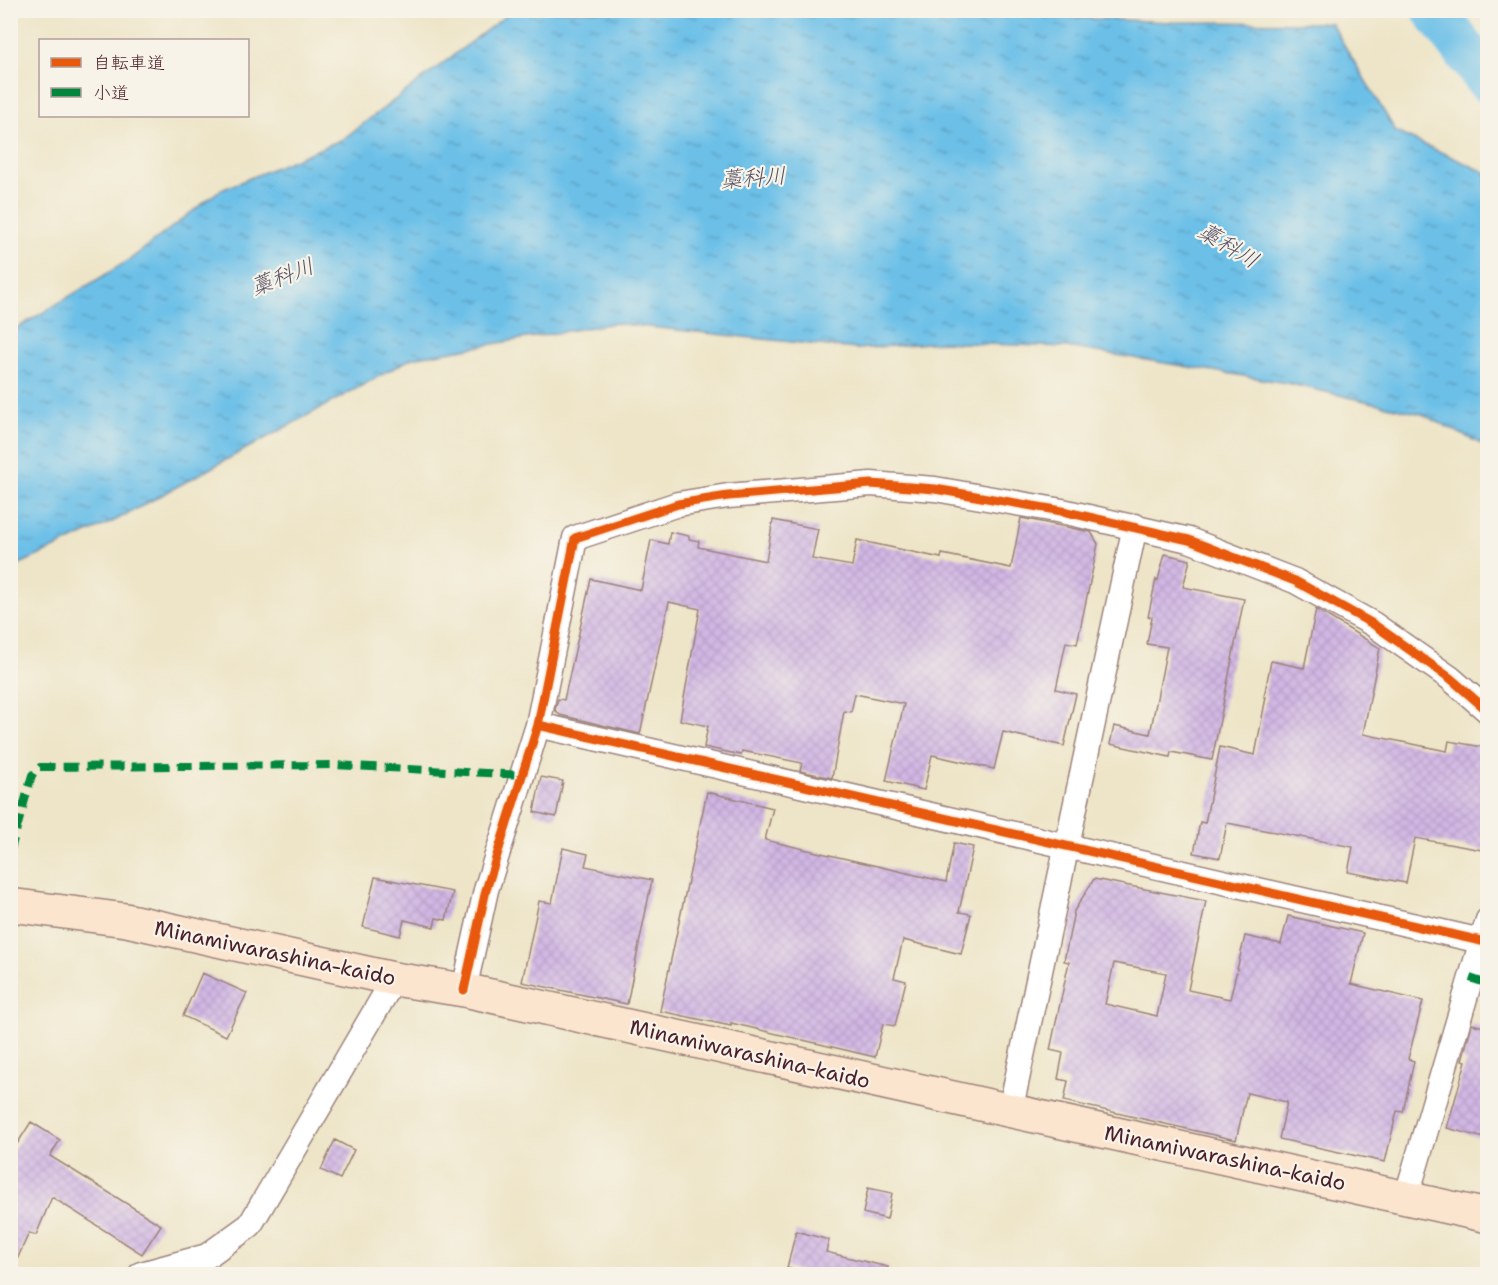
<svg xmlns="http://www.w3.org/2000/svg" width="1498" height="1285" font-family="'Shantell Sans','Klee One',sans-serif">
	<defs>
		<pattern id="water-ripples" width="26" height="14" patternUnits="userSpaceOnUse" patternTransform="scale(1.5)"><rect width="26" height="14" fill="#6cc0e8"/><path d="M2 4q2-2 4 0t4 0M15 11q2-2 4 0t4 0" fill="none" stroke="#5b9bbc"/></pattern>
		<pattern id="building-cross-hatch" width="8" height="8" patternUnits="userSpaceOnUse" patternTransform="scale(1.5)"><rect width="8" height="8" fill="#d1b7e4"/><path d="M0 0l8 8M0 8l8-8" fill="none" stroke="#b59dc4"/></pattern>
	</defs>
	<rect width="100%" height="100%" fill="#f7f3e8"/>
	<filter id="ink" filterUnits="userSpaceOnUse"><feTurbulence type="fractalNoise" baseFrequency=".0167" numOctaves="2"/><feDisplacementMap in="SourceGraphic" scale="12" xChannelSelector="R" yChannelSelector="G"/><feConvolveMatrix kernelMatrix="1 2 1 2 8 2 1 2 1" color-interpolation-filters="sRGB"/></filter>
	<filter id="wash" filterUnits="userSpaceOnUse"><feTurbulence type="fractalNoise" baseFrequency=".008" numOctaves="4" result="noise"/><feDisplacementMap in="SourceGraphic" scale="24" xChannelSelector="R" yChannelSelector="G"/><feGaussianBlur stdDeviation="1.35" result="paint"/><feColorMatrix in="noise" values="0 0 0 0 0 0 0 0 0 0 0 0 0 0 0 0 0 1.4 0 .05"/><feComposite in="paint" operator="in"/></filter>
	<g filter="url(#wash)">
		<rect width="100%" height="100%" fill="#eee5c8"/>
		<path fill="url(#water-ripples)" stroke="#5b708a" stroke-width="1.5" d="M892,10L1171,22L1331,23L1396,132L1487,173V447L1422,414L1287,383L1067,347L940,342L857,349L613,323L412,358L116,520L11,568V332L128,261L219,191L343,139L512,11Z"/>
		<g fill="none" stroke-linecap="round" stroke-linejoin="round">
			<path stroke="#6cc0e8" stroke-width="44" d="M1434,10L1488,81"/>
		</g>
		<g id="blocks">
			<path fill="url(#building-cross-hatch)" fill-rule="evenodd" d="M1021,518L1091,532L1098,544L1077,644L1066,642L1056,689L1076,694L1064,746L1003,732L994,769L932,755L924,790L886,781L904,704L855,694L851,712L844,711L832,778L800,771L802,763L742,751L741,755L704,747L708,726L680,720L700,609L669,602L640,734L560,715L555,710L558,699L564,700L591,579L641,590L651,540L668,544L670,532L689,536V539L699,541L698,547L766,561L773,520L818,529L812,559L852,566L857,540L941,558L942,554L1011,568Z
				M1165,554L1190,560L1183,587L1244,599L1212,760L1171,752L1170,757L1110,744L1114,726L1150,734L1167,647L1147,644L1152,617H1148L1156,579L1158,580Z
				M1316,609L1380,648L1363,734L1447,751L1449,741L1488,748V851L1415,838L1406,883L1348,872L1353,847L1227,823L1220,858L1194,853L1200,822L1205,823L1220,747L1255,755L1266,697H1264L1271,661L1304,668Z
				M541,777L563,781L556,817L534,812Z
				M707,792L773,808L765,840L946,882L954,843L973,847L959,912L971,914L961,954L903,940L894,978L906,981L895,1026L883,1024L875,1057L731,1023V1026L660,1011Z
				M563,848L588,854L585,866L652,880L627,1004L522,982L539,901L552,903Z
				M375,877L453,892L446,920L436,918L434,927L404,920L400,936L363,927Z
				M1094,879L1206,901L1188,990L1230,999L1245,936L1281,944L1288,916L1363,933L1351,984L1423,1001L1408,1059L1414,1061L1403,1112L1397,1111L1385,1162L1279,1139L1287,1102L1247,1093L1236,1140L1064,1101L1068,1081L1058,1079L1063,1053L1050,1050L1069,962L1064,961L1074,911ZM1114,963L1166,973L1157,1016L1105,1004Z
				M202,973L247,993L226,1036L183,1016Z
				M1472,1024L1488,1028V1139L1447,1128L1466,1061L1462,1060Z
				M31,1122L60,1140L50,1156L161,1225L142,1254L52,1197L36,1235L29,1233L10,1275V1155Z
				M335,1140L354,1150L340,1179L321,1170Z
				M868,1188L892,1193L887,1219L863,1213Z
				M796,1231L829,1240L826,1252L888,1267L887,1275H816L787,1268Z"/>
		</g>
	</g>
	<g filter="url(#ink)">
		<use href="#blocks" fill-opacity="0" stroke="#9c827a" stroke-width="1.5"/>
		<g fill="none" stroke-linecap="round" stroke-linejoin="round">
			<defs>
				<path id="minor" d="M538,725L1481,941
					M464,990L486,890L538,725L575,538L678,504L728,496L871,484L935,489L1062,511L1189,540L1295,581L1373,624L1450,678L1488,711
					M1010,1112L1135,526
					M1406,1198L1488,920
					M141,1274L207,1256L250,1225L394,979"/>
				<path id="secondary" d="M10,905L126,920L394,979L464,990L1488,1216"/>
			</defs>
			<use href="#minor" stroke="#9c827a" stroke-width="27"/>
			<use href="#secondary" stroke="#9c827a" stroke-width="36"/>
			<use href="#minor" stroke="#fff" stroke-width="24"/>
			<use href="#secondary" stroke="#fce5cf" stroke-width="33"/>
			<path stroke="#00873e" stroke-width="8" stroke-dasharray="15 8" stroke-linecap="butt" d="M10,853L32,775L40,767L335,765L522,775
				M1470,978L1488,984"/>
			<defs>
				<path id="cycleway" d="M538,725L1481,941
					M464,990L486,890L538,725L575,538L678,504L728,496L871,484L935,489L1062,511L1189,540L1295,581L1373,624L1450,678L1488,711"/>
			</defs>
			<use href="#cycleway" stroke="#f7f3e8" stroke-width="13"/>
			<use href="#cycleway" stroke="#e8590c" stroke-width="9"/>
		</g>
	</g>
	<g text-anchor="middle" stroke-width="4.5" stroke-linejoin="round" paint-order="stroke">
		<g font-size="21" fill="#4a1f2b" stroke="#f7f3e8">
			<text transform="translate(275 953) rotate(12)" y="7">Minamiwarashina-kaido</text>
			<text transform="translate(750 1054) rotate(13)" y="7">Minamiwarashina-kaido</text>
			<text transform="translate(1225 1158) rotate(12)" y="7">Minamiwarashina-kaido</text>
		</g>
		<g font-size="22" font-style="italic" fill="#544f64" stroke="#f7f3e8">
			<text transform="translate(753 177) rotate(-4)" y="8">藁科川</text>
			<text transform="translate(1229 245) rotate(31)" y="8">藁科川</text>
			<text transform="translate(282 276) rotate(-21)" y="8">藁科川</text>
		</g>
	</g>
	<rect width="1498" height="1285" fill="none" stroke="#f7f3e8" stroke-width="36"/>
	<rect x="39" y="39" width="210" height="78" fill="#f7f3e8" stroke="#b29e9c" stroke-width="1.5"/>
	<rect x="51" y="58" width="30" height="9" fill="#e8590c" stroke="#b29e9c" stroke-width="1.5"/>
	<text x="93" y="69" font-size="18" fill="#4a1f2b">自転車道</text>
	<rect x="51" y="88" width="30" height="9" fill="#00873e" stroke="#b29e9c" stroke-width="1.5"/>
	<text x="93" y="99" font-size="18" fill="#4a1f2b">小道</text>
</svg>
